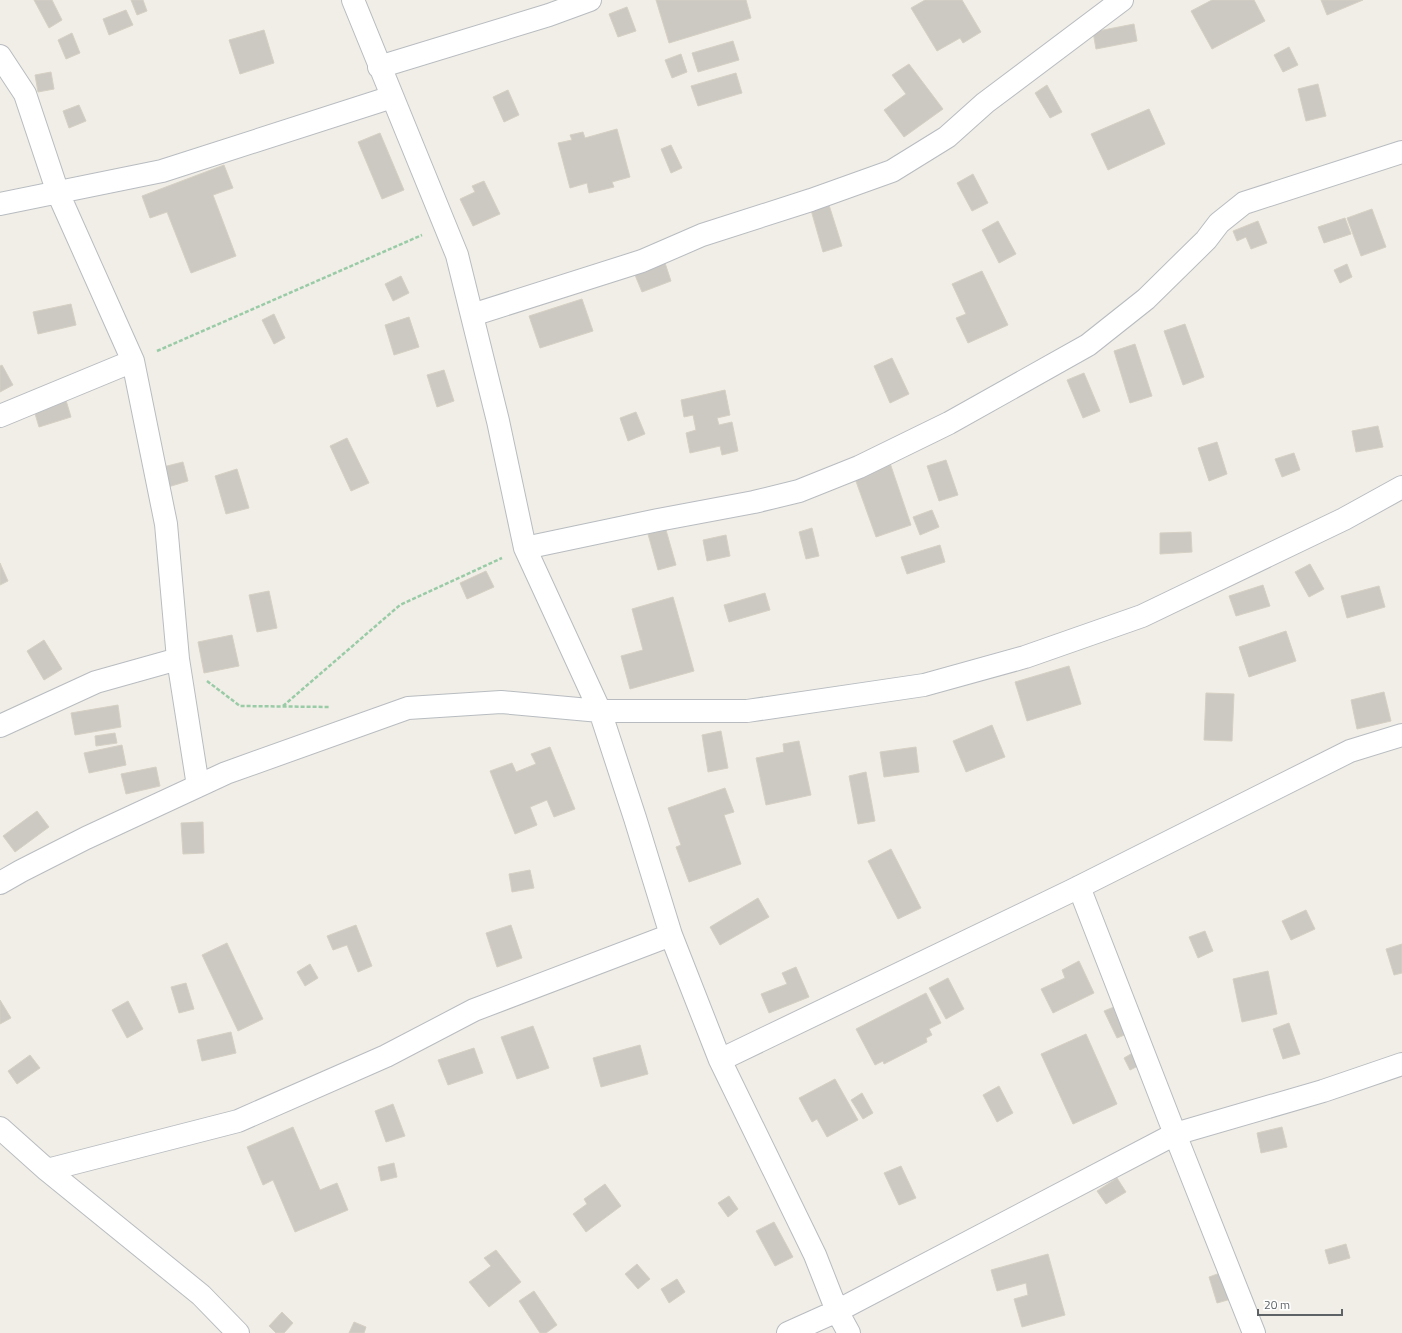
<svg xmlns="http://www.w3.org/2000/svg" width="1402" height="1333" font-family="'Titillium Web',sans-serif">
	<rect width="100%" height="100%" fill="#f0eee6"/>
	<path fill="#ccc9c3" stroke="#d6d0c4" d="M34,0H52L62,20L49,28Z
		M131,0H143L147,11L137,15Z
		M656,0H746L751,18L669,43Z
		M925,0H962L981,32L963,43L960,38L937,51L911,8Z
		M1212,0H1254L1265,21L1212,49L1191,11Z
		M1321,0H1363L1327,15Z
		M627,7L636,31L618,37L609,14Z
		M126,10L133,25L109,35L103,19Z
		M1134,24L1137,41L1096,49L1093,32Z
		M264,30L274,63L240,74L229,40Z
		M72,33L80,53L66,59L58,40Z
		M733,41L739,60L698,72L692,53Z
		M1289,47L1298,65L1283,72L1274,55Z
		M681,54L687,72L672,78L665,60Z
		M909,64L943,109L904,137L884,110L906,94L892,75Z
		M51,72L54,89L38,92L35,75Z
		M736,73L742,93L698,106L691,86Z
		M1318,84L1326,116L1306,121L1298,89Z
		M1047,85L1062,112L1050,118L1035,93Z
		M508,90L519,115L504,122L493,97Z
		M79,105L86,121L69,128L63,111Z
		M1149,109L1165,144L1108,170L1091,134Z
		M617,129L630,177L612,182L614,187L589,193L587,183L570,188L558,143L572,140L570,135L583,132L585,138Z
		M380,133L404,190L382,199L358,142Z
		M671,145L682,168L671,173L661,149Z
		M224,165L233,188L213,195L236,256L191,273L167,212L150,218L142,196Z
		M973,174L988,203L972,211L957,183Z
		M484,181L500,214L473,226L460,199L475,192L472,186Z
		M829,205L842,246L823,252L811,210Z
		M1372,209L1386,247L1361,256L1347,218Z
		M1345,218L1351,234L1324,243L1318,227Z
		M998,221L1016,254L999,263L982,230Z
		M1258,221L1267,243L1251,249L1246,237L1237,241L1233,231Z
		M665,263L671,281L642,292L635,275Z
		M1347,264L1352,277L1340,283L1334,270Z
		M982,271L1008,325L968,343L956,318L966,314L952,284Z
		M401,276L409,293L393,301L385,284Z
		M582,299L593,331L540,348L529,316Z
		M71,304L76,325L38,334L33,312Z
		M274,314L285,338L274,344L262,320Z
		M409,317L419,347L394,355L385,325Z
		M1185,324L1204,377L1183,385L1164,331Z
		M1135,344L1152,396L1130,403L1114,351Z
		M892,358L909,394L890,403L874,366Z
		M2,365L13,385L0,392V366Z
		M444,370L454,401L437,407L427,375Z
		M1084,373L1100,411L1083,418L1067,380Z
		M725,390L730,415L717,418L719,425L732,422L738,451L722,455L720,446L690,453L686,433L696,430L693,415L684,417L681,400Z
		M65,397L71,417L39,427L33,407Z
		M636,412L645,434L628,441L620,418Z
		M1378,426L1383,447L1356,452L1352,431Z
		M347,438L369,483L351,491L330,446Z
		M1217,442L1227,474L1209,481L1198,448Z
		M1294,453L1300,470L1282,477L1275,459Z
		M889,460L911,525L876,537L853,473Z
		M946,460L958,495L939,501L927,466Z
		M183,462L188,481L168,487L163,467Z
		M237,469L249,508L226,514L215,476Z
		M932,510L939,527L920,535L913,517Z
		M812,528L819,556L806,559L799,532Z
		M666,530L676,565L658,570L648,534Z
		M1191,532L1192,552L1160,554V533Z
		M726,535L730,556L707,561L703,540Z
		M940,545L945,562L907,574L901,557Z
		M0,563L8,581L0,585Z
		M1310,564L1324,589L1309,597L1295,572Z
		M486,571L494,587L467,599L460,583Z
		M1263,585L1270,606L1236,616L1229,596Z
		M1379,586L1385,607L1347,618L1341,596Z
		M269,591L277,628L257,632L249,595Z
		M765,593L770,610L729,622L724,605Z
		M673,597L694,671L630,689L621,656L643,650L632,609Z
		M1286,631L1296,661L1249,677L1239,647Z
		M232,635L239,666L204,673L198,642Z
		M44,640L62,669L44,680L27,651Z
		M1069,666L1081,704L1027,721L1015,682Z
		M1384,692L1391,721L1357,729L1351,700Z
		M1206,693L1234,694L1232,741L1204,740Z
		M118,705L121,727L75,735L71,713Z
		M992,725L1005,757L966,772L953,741Z
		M721,731L728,768L708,772L702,735Z
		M115,733L117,743L96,746L95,736Z
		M799,741L811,795L766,805L756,758L784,752L783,744Z
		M122,745L126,765L89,773L84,753Z
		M550,747L575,809L554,817L547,800L530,807L537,825L515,834L490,771L512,763L516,772L536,764L531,754Z
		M916,747L919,772L884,777L880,752Z
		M156,767L160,786L126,794L121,774Z
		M866,772L875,821L858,824L849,776Z
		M725,788L734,812L724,815L741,864L689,882L676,847L681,845L668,808Z
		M37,811L49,827L15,852L3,836Z
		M203,822L204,853L183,854L181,823Z
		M891,849L921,908L898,919L868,861Z
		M530,870L534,888L512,892L509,874Z
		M758,898L769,917L720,945L710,927Z
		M1306,910L1315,929L1291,940L1282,921Z
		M356,925L372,966L358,972L347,945L333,950L327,936Z
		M511,925L522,958L497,967L486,933Z
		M1205,931L1213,951L1198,958L1189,937Z
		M227,943L263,1019L238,1031L202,955Z
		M1402,944V973L1394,975L1386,949Z
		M1079,961L1094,993L1053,1013L1041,989L1065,978L1062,970Z
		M310,964L318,978L305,986L297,972Z
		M796,967L809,997L769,1013L761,994L787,984L782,973Z
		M1268,971L1277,1014L1242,1022L1233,979Z
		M948,978L964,1009L946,1019L929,988Z
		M186,983L194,1009L179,1013L171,987Z
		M926,993L941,1023L929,1029L932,1035L926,1038L927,1042L884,1064L883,1061L875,1065L856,1029Z
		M0,1000L11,1018L0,1024Z
		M128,1001L143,1029L127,1038L112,1010Z
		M1119,1005L1132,1032L1117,1038L1104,1011Z
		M1289,1023L1300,1054L1283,1059L1273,1029Z
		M533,1026L549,1068L517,1079L501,1037Z
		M231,1032L236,1053L202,1061L197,1040Z
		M1086,1034L1117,1104L1073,1124L1041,1054Z
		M640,1045L648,1074L601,1087L593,1058Z
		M474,1048L483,1073L448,1085L438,1060Z
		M1136,1051L1142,1064L1130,1070L1124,1058Z
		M30,1055L40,1068L17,1084L8,1071Z
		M835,1079L858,1120L827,1137L817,1119L812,1122L799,1098Z
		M999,1086L1013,1113L997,1122L983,1095Z
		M862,1093L873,1113L863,1119L851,1100Z
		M393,1104L405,1136L386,1142L375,1111Z
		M293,1127L320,1190L337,1183L348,1210L295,1232L273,1180L263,1185L247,1147Z
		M1282,1127L1287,1147L1261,1153L1257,1133Z
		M394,1163L397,1177L381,1181L378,1167Z
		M901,1166L916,1198L899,1205L884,1173Z
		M1117,1178L1126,1192L1106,1204L1097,1191Z
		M605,1184L621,1206L586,1232L573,1214L587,1204L584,1199Z
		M729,1196L738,1209L728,1217L718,1203Z
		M774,1222L793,1257L775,1266L756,1231Z
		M1346,1244L1350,1258L1329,1264L1325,1250Z
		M496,1250L521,1282L489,1307L469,1282L491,1266L484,1258Z
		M1048,1254L1065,1315L1022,1327L1014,1299L1028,1295L1026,1283L997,1291L991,1270Z
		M637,1264L650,1279L638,1289L625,1274Z
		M1223,1272L1231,1299L1217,1303L1209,1277Z
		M677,1279L685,1292L669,1303L661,1289Z
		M534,1291L557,1325L546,1333H540L519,1301Z
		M282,1312L293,1323L284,1333H276L269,1326Z
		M354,1322L366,1327L364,1333H349Z"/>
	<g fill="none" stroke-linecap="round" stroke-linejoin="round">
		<defs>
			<path id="street" d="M353,0L457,255L498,421L525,548L600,711L635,818L671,935L720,1060L815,1255L837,1311L849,1333
				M0,56L25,94L58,193L133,361L166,524L178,659L198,786
				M379,67L549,15L590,0
				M0,204L162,171L392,97
				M472,315L642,261L702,235L811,200L892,171L947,137L985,103L1122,0
				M0,416L133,361
				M525,548L658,520L754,502L799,491L859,467L949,423L1088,345L1146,299L1206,240L1219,223L1244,203L1402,152
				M0,726L96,682L178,659
				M0,883L21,871L86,838L226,773L408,708L501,702L600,711H747L924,685L1025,657L1142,616L1344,519L1402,487
				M1079,887L1175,1134L1254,1333
				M720,1060L1073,890L1350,751L1402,735
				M0,1128L47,1170L201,1295L238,1333
				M47,1170L238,1121L386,1056L474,1010L671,935
				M788,1333L837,1311L1175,1134L1323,1091L1402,1064"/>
		</defs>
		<use href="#street" stroke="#b8bcc0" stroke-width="24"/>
		<path stroke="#99cba7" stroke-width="2.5" stroke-dasharray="4 2" stroke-linecap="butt" d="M157,351L422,235
			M207,681L240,706L330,707
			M283,706L400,605L502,558"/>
		<use href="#street" stroke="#fff" stroke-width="22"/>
	</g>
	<path d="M1258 1309v6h84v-6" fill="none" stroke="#5d6267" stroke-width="2"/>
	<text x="1264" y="1309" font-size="12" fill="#5d6267" stroke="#ffffff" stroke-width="3" paint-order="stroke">20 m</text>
</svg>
